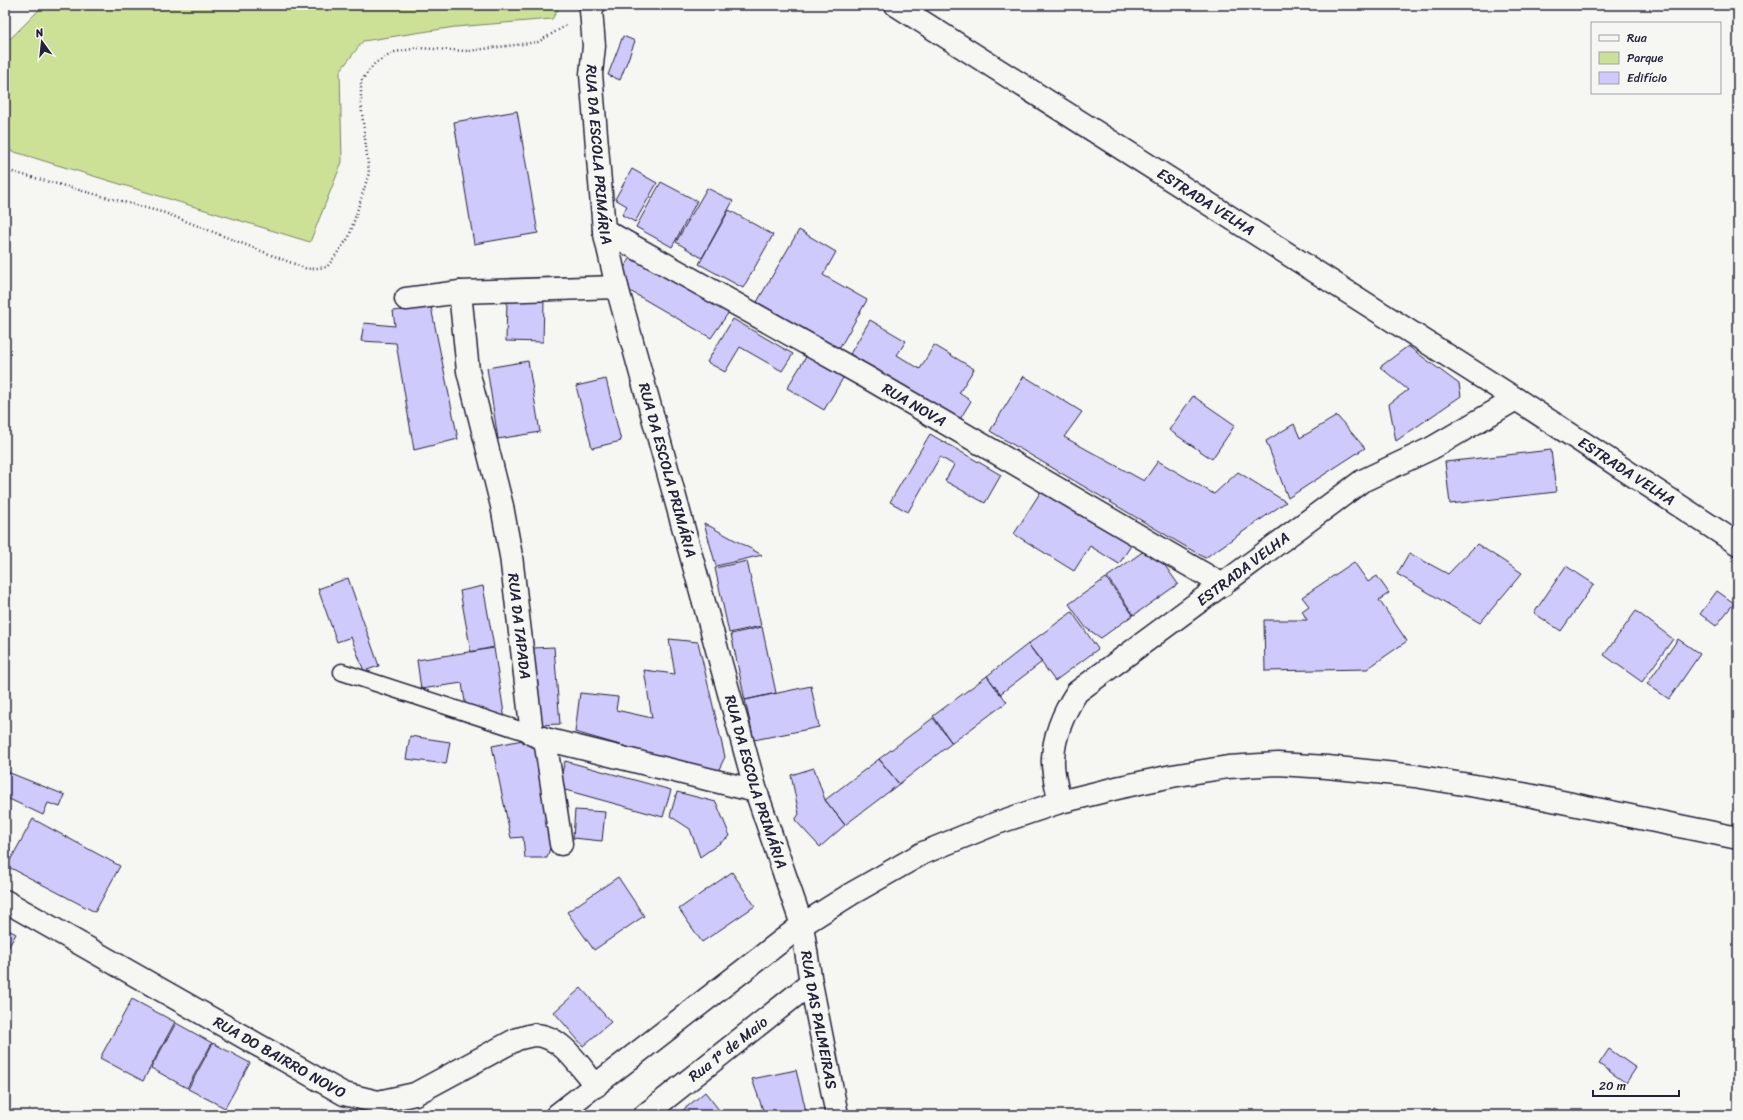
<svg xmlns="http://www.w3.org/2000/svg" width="1743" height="1120" font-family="Sriracha,sans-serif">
	<rect width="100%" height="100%" fill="#f6f6f2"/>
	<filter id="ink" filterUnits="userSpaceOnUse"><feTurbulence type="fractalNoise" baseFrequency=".025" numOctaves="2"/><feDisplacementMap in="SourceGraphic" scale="8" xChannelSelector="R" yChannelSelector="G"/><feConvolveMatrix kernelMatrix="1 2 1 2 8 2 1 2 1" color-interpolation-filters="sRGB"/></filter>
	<g filter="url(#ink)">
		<path fill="#cde196" stroke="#788268" d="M44,5H561L552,19L455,27L363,41L340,71L342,162L310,242L5,149V44Z"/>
		<path fill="#cfcafc" stroke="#22223b" d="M623,36L635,41L620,80L608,75Z
			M517,111L538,233L474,244L454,122Z
			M632,169L657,183L635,222L622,215L627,206L615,199Z
			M661,182L697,201L672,247L636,227Z
			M707,188L733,201L702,258L676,242Z
			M729,210L773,235L743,288L699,264Z
			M799,230L836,252L823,275L867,300L839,349L757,302Z
			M632,256L729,312L711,338L630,291L623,269Z
			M507,300L544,301L543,342L506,341Z
			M431,307L458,439L414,450L396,343L361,341L364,323L395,326L393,311Z
			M733,319L793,354L782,371L740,347L725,372L707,362Z
			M870,320L906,341L897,355L920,369L934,345L974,369L959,393L971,401L960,419L850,354Z
			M1408,346L1459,384L1461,396L1396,441L1389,404L1408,390L1380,367Z
			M809,352L846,373L824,410L787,388Z
			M528,361L540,432L498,439L487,368Z
			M1024,376L1082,412L1064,437L1144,481L1158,461L1214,494L1238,472L1286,502L1205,558L990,431Z
			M606,379L621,441L592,448L576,386Z
			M1193,396L1235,425L1212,459L1169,430Z
			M1337,416L1365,448L1288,498L1266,441L1294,424L1300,438Z
			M930,434L1001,475L985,503L945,481L954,465L940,457L908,512L890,502Z
			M1551,450L1556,492L1450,504L1445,462Z
			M1043,488L1132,544L1119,564L1090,546L1074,571L1014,534Z
			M704,523L762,555L716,566Z
			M1477,544L1522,573L1480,623L1397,574L1409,553L1448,574Z
			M1151,546L1178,584L1134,615L1107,577Z
			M747,561L761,626L729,633L715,568Z
			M1354,562L1368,582L1377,576L1389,593L1379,600L1407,641L1367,669L1265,671L1264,620H1307L1302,611L1309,606L1302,597Z
			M1566,566L1594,584L1561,631L1534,613Z
			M348,578L379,666L364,671L351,637L337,642L318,589Z
			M1106,578L1133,615L1101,638L1086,628L1069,604Z
			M483,586L494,647L471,652L460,591Z
			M1717,591L1734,603L1716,626L1700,614Z
			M1636,611L1673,639L1642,682L1604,655Z
			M1072,612L1098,649L1055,681L1028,644Z
			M762,627L776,693L745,700L731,634Z
			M669,639L698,642L725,757L717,773L575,732L580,693L618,697L616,710L652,718L644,670L675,674Z
			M1678,639L1700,654L1669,699L1647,684Z
			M1028,644L1042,662L1000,694L987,676Z
			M554,647L560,724L539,725L533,648Z
			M494,648L505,720L466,708L462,683L421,689L417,660Z
			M987,676L1007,702L952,743L933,716Z
			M811,686L819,727L754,740L745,700Z
			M933,718L952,743L899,784L879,759Z
			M410,736L450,742L446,764L406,759Z
			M533,738L555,831L547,858H525L523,837L511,838L492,746Z
			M879,759L899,784L845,825L825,800Z
			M565,761L671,790L663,817L558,788Z
			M814,768L825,800L845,825L820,847L795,820L799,814L791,775Z
			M5,771L65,795L60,807L48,803L43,815L5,797Z
			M677,792L716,802L730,836L700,857L690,829L670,816Z
			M575,810L605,812L602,841L573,838Z
			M33,819L120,866L95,912L7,866Z
			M732,872L755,906L702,942L679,909Z
			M618,877L644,916L594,950L567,912Z
			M5,928L16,934L5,953Z
			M581,988L611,1022L583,1046L554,1012Z
			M132,999L175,1022L143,1081L100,1058Z
			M176,1023L212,1043L187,1088L151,1068Z
			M213,1043L250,1063L225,1108L188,1089Z
			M1609,1049L1636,1068L1626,1083L1599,1064Z
			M796,1070L807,1115H793L763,1110L752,1079Z
			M705,1092L723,1115H677Z
			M1434,1108L1446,1115H1430Z"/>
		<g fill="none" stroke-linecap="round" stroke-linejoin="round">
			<defs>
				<path id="lane" d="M342,672L532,734"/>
				<g id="street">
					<path id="s1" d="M594,5L591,10L594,46L591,74L604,230L617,287L756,791L802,925L811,983L837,1115"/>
					<path id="s2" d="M896,5L1516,399L1432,448L1362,481L1077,692C1064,712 1054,734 1053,759C1052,772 1057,789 1060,802"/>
					<path id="s3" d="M604,230L868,378L1223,585"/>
					<path id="s4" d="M460,292L468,371L502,506L511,556L532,734L545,739L756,791"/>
					<path d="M406,299L460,292L617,287"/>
					<path id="s5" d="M1516,399L1738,544"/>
					<path d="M545,739L561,844"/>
					<path id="s6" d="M5,901L344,1094L378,1102L415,1094L517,1039C522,1038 528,1036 533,1035C561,1034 580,1067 596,1086"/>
					<path d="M645,1115L811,983"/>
				</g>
				<path id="primary" d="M557,1115L802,925L851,894L923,853L997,823L1060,802L1121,787L1172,776L1228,767L1278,764L1327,767L1415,776L1523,794L1738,838"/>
			</defs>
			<use href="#lane" stroke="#22223b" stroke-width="19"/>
			<use href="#street" stroke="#22223b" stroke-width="25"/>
			<use href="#primary" stroke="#22223b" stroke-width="25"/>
			<path stroke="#22223b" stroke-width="2.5" stroke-dasharray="1 3" stroke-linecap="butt" d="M5,170L165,213L307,269L327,267L349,237L369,173L361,104V81L375,63L395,52L418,48L468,51L538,42L567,25"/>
			<use href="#lane" stroke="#f6f6f2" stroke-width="16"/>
			<use href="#street" stroke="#f6f6f2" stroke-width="22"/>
			<use href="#primary" stroke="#f6f6f2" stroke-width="22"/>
		</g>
	</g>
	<g text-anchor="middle" stroke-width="3" stroke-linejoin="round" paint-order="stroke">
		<g font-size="15" fill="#22223b" stroke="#f6f6f2">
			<text dy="5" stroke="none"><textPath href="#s1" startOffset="151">RUA DA ESCOLA PRIMÁRIA</textPath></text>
			<text dy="5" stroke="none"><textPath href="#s2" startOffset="367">ESTRADA VELHA</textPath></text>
			<text dy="5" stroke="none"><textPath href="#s3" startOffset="356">RUA NOVA</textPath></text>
			<text dy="5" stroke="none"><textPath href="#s1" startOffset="475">RUA DA ESCOLA PRIMÁRIA</textPath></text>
			<text dy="5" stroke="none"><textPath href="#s5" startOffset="132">ESTRADA VELHA</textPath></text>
			<text transform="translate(1243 569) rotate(-37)" y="5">ESTRADA VELHA</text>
			<text dy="5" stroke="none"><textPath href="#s4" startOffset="340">RUA DA TAPADA</textPath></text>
			<text dy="5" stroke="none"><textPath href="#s1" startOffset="799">RUA DA ESCOLA PRIMÁRIA</textPath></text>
			<text dy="5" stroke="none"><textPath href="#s1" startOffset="1046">RUA DAS PALMEIRAS</textPath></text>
			<text transform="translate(728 1049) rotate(-38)" y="5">Rua 1º de Maio</text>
			<text dy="5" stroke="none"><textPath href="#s6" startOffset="316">RUA DO BAIRRO NOVO</textPath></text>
		</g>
	</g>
	<rect width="1743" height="1120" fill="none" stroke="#f6f6f2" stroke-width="20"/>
	<rect x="10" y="10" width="1723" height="1100" fill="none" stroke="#22223b" stroke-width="1.5" filter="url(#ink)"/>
	<rect x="1591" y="22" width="130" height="72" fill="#f6f6f2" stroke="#a1a1a9"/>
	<rect x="1599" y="35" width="20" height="6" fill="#f6f6f2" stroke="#a1a1a9"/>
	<text x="1627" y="42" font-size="12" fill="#22223b">Rua</text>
	<rect x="1599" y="52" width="20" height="12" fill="#cde196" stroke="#a1a1a9"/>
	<text x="1627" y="62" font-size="12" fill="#22223b">Parque</text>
	<rect x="1599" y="72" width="20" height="12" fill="#cfcafc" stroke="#a1a1a9"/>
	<text x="1627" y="82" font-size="12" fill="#22223b">Edifício</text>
	<g transform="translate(42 42) rotate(345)" stroke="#f6f6f2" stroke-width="3" paint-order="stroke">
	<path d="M0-3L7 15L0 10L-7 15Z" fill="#22223b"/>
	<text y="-6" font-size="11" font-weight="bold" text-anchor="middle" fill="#22223b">N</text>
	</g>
	<path d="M1593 1090v6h86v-6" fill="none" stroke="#22223b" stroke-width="2"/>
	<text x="1599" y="1090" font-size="12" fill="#22223b" stroke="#f6f6f2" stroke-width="3" paint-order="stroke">20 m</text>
</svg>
